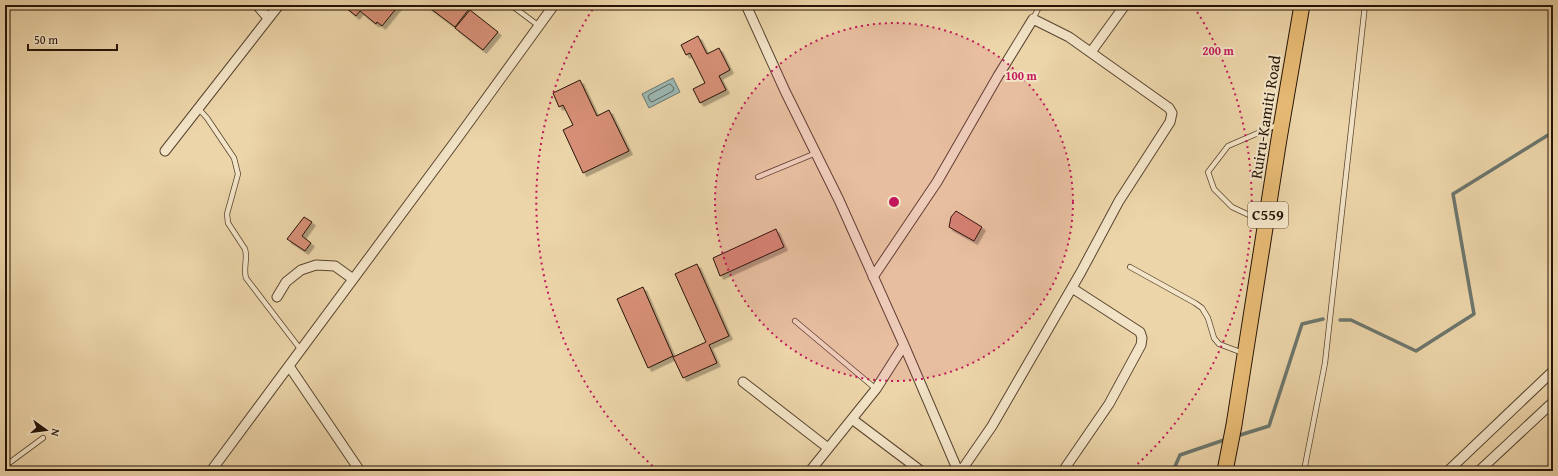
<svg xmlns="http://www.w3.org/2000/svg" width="1558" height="476" font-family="'Gentium Book Plus',serif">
	<defs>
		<filter id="shadow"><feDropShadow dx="3.5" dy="3.5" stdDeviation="0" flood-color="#0004"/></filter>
	</defs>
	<rect width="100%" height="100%" fill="#ecd5a9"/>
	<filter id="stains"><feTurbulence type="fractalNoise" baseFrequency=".005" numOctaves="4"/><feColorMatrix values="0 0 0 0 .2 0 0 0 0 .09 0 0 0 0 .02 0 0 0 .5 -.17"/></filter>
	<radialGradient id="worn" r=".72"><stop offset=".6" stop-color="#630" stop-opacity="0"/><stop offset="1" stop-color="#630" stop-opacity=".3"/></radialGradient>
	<path fill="#9bb7b1" stroke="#6c766d" d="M673,78L680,92L649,108L642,94Z"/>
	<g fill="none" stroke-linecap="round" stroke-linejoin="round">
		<path stroke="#60665c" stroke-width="1" d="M670,84L674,88L673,91L652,102L650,101L648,97L649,95Z"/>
		<path stroke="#6c766d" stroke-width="3.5" d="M1340,320H1351L1416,351L1474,314L1453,194L1553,132
			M1237,436L1269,426L1302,324L1323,319
			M1173,471L1180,455L1227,439"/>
	</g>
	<path fill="#d68f76" stroke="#261406" filter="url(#shadow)" d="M346,5H399L382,26L377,22L376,24L360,11L356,16L345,7Z
		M428,5H463L469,9L455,27L427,6Z
		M470,10L498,32L483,50L455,28Z
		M698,36L707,54L719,48L730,70L719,76L726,90L700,103L693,89L705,83L690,53L686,55L681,45Z
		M580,80L597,116L609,110L629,151L583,173L563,130L573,125L563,105L559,107L553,93Z
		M956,211L982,227L974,241L949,227L951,217Z
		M304,217L312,222L302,236L311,243L305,251L287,239Z
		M776,229L784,247L720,276L713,258Z
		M697,264L729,336L709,345L717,363L683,378L673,357L706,342L675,274Z
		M643,287L673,356L648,368L617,299Z"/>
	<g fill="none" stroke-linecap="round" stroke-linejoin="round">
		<defs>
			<path id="service" d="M511,5L539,26
				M1033,19L1040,5
				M198,108L207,118L234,158L238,174L227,214L228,223L245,249C248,259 243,268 246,278L301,350
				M758,177L816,153
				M1264,222L1232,207L1214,189L1208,172L1228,146L1279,124
				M1130,267L1195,303L1202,308L1208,318L1214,338L1219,344L1243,353
				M795,321L876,389
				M5,466L43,438
				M1304,471L1325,363L1365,5"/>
			<path id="minor" d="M257,5L268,18
				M746,5L785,91L839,200L904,345L958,471
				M1091,52L1125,5
				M165,151L279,5
				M873,277L937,182L998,76L1033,19L1069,37L1169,108L1172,113L1170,122L1119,201L1081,272L992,426L961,471
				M277,297L286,282L301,270L316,265L335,266L353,279
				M289,366L360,471
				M743,382L828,448
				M852,419L921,471
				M211,471L454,143L554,5
				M810,471L876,389L904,345
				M1063,471L1109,404L1141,345L1142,338L1140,332L1072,288
				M1448,471L1553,371
				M1479,471L1553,402"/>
			<path id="primary" d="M1225,471L1234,425L1279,139L1302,5"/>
		</defs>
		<use href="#service" stroke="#58442f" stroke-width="6"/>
		<use href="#minor" stroke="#58442f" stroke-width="11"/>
		<use href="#primary" stroke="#261406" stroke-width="17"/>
		<use href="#service" stroke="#f3e4c7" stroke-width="4.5"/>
		<use href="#minor" stroke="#f3e4c7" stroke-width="9"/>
		<use href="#primary" stroke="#e6ba74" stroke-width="15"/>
	</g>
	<circle cx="894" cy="202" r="179" fill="#c2185b" fill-opacity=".12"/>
	<g fill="none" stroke="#c2185b" stroke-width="2" stroke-dasharray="2 4">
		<circle cx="894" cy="202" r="179"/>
		<path d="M657 470A358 358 0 0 1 594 7M1194 7A358 358 0 0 1 1131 470"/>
	</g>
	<g text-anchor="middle" stroke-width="4" stroke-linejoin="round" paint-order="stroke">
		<rect fill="#f3e4c7" stroke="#645240" stroke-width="1" x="1248" y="202" width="40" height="26" rx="3"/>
		<g font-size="15" font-weight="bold" fill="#261406">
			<text x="1268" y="220">C559</text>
		</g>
		<g font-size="16" fill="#261406" stroke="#f3e4c7">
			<text transform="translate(1265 117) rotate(-81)" y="6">Ruiru-Kamiti Road</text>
		</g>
	</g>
	<circle cx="894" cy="202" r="6" fill="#c2185b" stroke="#f3e4c7" stroke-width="2"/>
	<g font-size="12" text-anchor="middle" font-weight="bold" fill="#c2185b" stroke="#f3e4c7" stroke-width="4" stroke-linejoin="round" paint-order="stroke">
		<text x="1218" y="55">200 m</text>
		<text x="1021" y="80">100 m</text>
	</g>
	<rect width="1558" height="476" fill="none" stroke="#ecd5a9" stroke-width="20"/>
	<rect x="6" y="6" width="1546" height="464" fill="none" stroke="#261406" stroke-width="2"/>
	<rect x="10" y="10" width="1538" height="456" fill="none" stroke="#261406"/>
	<g transform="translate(46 430) rotate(104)" stroke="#f3e4c7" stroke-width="3" paint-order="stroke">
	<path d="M0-3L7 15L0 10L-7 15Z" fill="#261406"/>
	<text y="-6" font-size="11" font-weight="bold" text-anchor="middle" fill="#261406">N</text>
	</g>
	<path d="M28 44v6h89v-6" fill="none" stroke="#261406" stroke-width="2"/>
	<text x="34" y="44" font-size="12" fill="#261406" stroke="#f3e4c7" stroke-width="3" paint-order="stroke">50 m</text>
	<rect width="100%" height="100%" filter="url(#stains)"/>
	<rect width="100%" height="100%" fill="url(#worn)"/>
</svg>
